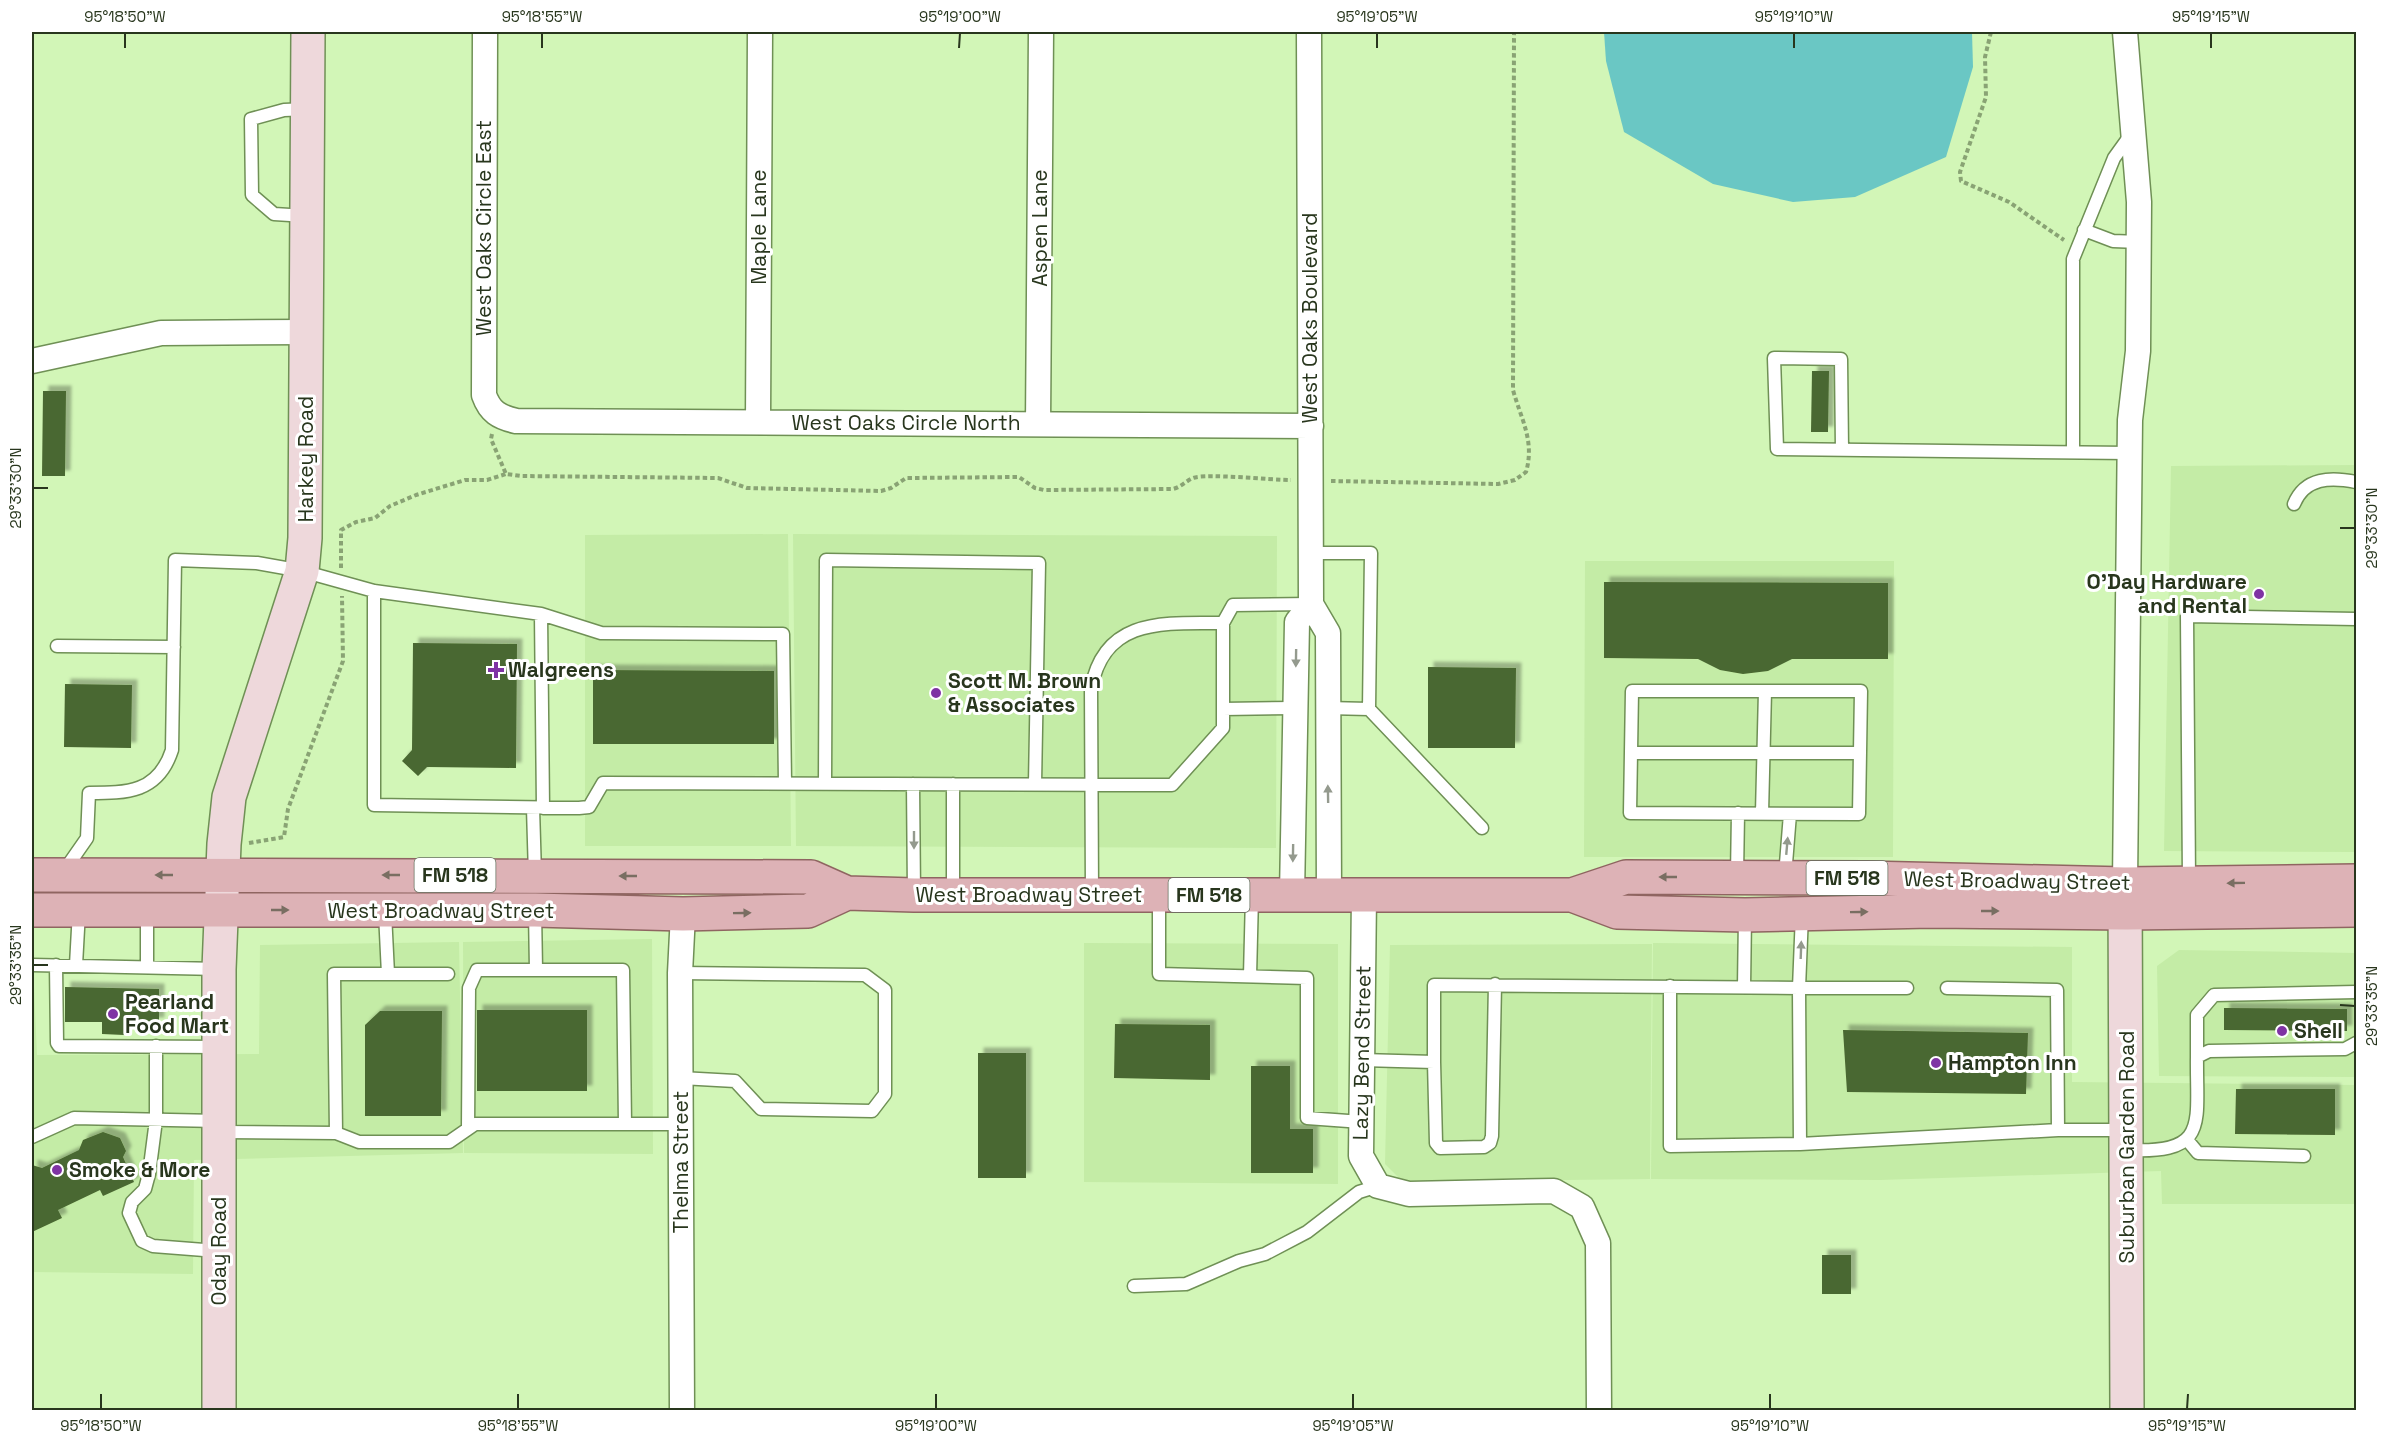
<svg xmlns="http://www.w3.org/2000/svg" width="2388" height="1442" font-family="'Space Grotesk',sans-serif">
	<defs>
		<filter id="shadow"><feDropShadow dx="5.5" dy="-5.5" stdDeviation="1.5" flood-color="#0004"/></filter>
	</defs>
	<rect width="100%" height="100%" fill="#d2f6b7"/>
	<path fill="#c4eca6" d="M2356,465V852L2164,851L2171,466Z
		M788,534L791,846H585V535Z
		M793,534L1277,536L1276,848L796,846Z
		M1585,561H1894L1893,857H1584Z
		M652,939L653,1154L464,1153L463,942Z
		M32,941L37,1055L259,1054L260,945L459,942L463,1153L194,1160L193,1274L32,1272Z
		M1084,943L1338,944V1184L1084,1182Z
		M1653,943L2072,947V1082L2356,1085V1204H2162L2161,1171L1880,1180L1651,1179Z
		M1652,944L1650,1179L1403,1182L1385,1164L1390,945Z
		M2179,950L2356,953V1077L2159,1076L2157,966Z"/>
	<path fill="#6ac7c4" d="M1604,32H1972L1973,67L1946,157L1855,197L1793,202L1713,184L1624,132L1606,61Z"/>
	<path fill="#496730" filter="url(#shadow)" d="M1812,371H1829L1828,432H1811Z
		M43,391H66L65,476H42Z
		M1604,582L1888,583V659H1792L1768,671L1743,674L1720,670L1698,659L1604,658Z
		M413,643L517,644L516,768L427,767L418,776L402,761L412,750Z
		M1428,667L1516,668L1515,748H1428Z
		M593,670L774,671V744H593Z
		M65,684L132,685L131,748L64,747Z
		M65,987L159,989V1023H124V1035L102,1034V1022H65Z
		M2224,1008L2347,1009V1031L2224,1030Z
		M477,1010H587V1091H477Z
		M380,1011H442L441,1116H365V1025Z
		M1115,1024L1210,1025V1080L1114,1078Z
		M1843,1030L2028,1033L2026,1094L1847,1092Z
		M978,1053H1026V1178H978Z
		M1251,1066H1290V1129H1313V1173H1251Z
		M2236,1089H2335V1135L2235,1134Z
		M103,1132L120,1138L126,1151L123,1157L134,1182L103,1196L100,1190L58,1210L62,1218L32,1232V1165L42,1168L79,1150L83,1140Z
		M1822,1255H1851V1294H1822Z"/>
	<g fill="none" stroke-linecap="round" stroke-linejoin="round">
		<defs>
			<path id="lane" d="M306,216L274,214L252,195L251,119L284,110L308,109
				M2084,230L2113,241L2139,242
				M1842,450L1841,359L1774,358L1777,449L2130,453
				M2073,452V259L2114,158L2132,133
				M2294,504C2305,477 2331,477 2356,482
				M1311,553H1371L1369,709
				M374,591V805L579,808L589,807L603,783L1172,785L1223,728V623L1233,605L1311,604
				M541,614L543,808
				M57,646L174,647
				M1632,691H1861L1859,814L1630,813Z
				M1327,708L1369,709L1482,828
				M1223,709L1295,708
				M1631,753H1860
				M825,783L826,560L1039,563L1035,784
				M913,784L914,894
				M533,808L535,875
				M1762,813L1765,691
				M64,871L87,838L89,793C127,793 158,793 172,750L175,560L257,563L302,571L374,591L541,614L601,633L783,634L785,783
				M1737,875L1738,813
				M1785,876L1790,814
				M2189,881L2187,616L2356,619
				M1092,893L1091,689C1104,617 1164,623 1223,623
				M953,894V784
				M1159,895V974L1307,978V1118L1362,1122
				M147,911V967
				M535,911L536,970
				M385,913L388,974
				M32,965L219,969
				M56,965L57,1043L59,1046L218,1047
				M76,965L79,911
				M680,973L865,975L885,990V1094L872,1111L761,1109L735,1081L681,1078
				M1250,976L1252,896
				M1670,986V1146L1800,1144
				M1744,987L1745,916
				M1907,988H1799L1800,1144L2058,1130
				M1947,988L2057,990L2058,1130H2126
				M156,1046V1120L149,1174L145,1189L132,1202L129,1213L142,1241L153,1246L217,1251
				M2197,1057V1015L2214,995L2356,992
				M1362,1060L1434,1062V985L1799,988L1802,914
				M1434,1062L1436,1143L1440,1148L1484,1147L1490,1143L1492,1136L1495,984
				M468,1129L469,988L477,970H623L625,1124
				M221,1132L336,1133L359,1142H449L475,1124H681
				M336,1133L334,974H448
				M32,1137L74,1118L218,1121
				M2188,1141L2198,1153L2304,1156
				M2128,1150C2210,1154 2196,1123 2197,1057L2209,1051L2345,1049L2356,1043
				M1134,1286L1186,1284L1239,1261L1265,1254L1307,1232L1359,1192L1378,1186"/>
			<path id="street" d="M485,32L484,395C490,412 499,417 516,421L1311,426
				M1309,32L1311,604L1328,633L1329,895
				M2125,32L2139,202L2138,351L2130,420L2125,884
				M32,361L161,333L307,332
				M758,422L760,32
				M1038,424L1041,32
				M1292,895L1297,622L1311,604
				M1364,895L1361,1156L1378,1186L1409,1194L1554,1191L1582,1207L1598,1243L1599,1410
				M682,1410L680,973L683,914"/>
			<path id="secondary" d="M2125,886L2127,1410
				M219,1410V969L224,844L229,797L302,571L305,538L308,32"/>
			<path id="primary" d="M32,875L811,877L847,893L914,895H1572L1626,877L1867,878L2125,884L2356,881
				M1572,895L1617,912L1745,915L1931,911L2126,913L2356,910
				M32,910H535L683,914L808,911L847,893"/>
		</defs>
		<use href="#lane" stroke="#6f9055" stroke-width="15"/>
		<use href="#street" stroke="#6f9055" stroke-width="27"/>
		<use href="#secondary" stroke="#6f9055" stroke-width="36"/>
		<use href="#primary" stroke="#8f6561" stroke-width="36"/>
		<path stroke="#89a374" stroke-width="4" stroke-dasharray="4.5 3" stroke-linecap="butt" d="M1991,32L1985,57L1986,97L1960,172L1961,181L2009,202L2064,240
			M492,434L491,439L506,474L521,476L718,478L747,488L881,491L891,488L906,478L1019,477L1035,488L1044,490L1173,489C1181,487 1186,481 1193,478C1206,473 1272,480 1291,480
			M1331,481L1498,484L1515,480L1526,472C1535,441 1521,419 1513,390L1514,32
			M341,568V530L356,522L375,518L390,506L416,495L465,480H487L506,474
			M249,843L284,837L288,809L343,661L342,596"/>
		<use href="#lane" stroke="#fff" stroke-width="12"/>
		<use href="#street" stroke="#fff" stroke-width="24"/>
		<use href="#secondary" stroke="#eed8db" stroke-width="33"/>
		<use href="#primary" stroke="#ddb2b6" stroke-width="33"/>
	</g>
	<defs><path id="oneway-solid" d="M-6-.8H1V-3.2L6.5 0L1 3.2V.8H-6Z" transform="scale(1.5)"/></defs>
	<g fill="#949a8e">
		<use href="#oneway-solid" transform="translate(1296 658) rotate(91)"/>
		<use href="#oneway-solid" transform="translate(1328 794) rotate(-91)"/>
		<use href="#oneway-solid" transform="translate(914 840) rotate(90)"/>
		<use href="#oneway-solid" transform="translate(1787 846) rotate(-85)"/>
		<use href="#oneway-solid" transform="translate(1293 853) rotate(91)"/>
		<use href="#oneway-solid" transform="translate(1801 950) rotate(-88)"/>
	</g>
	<g fill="#796e62">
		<use href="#oneway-solid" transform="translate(164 875) rotate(180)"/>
		<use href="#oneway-solid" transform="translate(391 875) rotate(-180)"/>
		<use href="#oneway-solid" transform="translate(628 876) rotate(-180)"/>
		<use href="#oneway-solid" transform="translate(1668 877) rotate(180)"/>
		<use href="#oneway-solid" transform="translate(2236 883) rotate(179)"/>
		<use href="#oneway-solid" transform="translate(280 910)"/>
		<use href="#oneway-solid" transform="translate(1990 911)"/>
		<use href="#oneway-solid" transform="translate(1859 912) rotate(-1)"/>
		<use href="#oneway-solid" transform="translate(742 913) rotate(-1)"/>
	</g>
	<path fill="none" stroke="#28361d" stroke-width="2" d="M125,48V33M542,48V33M959,48L960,33M1377,48V33M1794,48V33M2211,48V33M33,488H48M2340,528H2355M33,965H48M2340,1005L2355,1006M101,1409V1394M518,1409V1394M936,1409V1394M1353,1409V1394M1770,1409V1394M2187,1409L2188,1394"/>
	<g fill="#7f33a4" stroke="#fff" stroke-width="2">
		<circle cx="2259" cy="594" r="6"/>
		<path d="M493 661h6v6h6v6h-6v6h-6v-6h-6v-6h6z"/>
		<circle cx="936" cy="693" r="6"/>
		<circle cx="113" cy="1014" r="6"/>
		<circle cx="2282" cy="1031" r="6"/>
		<circle cx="1936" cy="1063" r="6"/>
		<circle cx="57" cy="1170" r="6"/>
	</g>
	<g text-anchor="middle" stroke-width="6" stroke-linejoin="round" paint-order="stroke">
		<g fill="#fff" stroke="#687261" stroke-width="1.5">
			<rect x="414.5" y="858" width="81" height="34" rx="4.5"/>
			<rect x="1806.5" y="861" width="81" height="34" rx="4.5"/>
			<rect x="1168.5" y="878" width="81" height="34" rx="4.5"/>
		</g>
		<g font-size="20" font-weight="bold" fill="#28361d">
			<text x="455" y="882">FM 518</text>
			<text x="1847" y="885">FM 518</text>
			<text x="1209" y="902">FM 518</text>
		</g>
		<g font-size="21" fill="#28361d" stroke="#fff">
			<text transform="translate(759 227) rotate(-90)" y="7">Maple Lane</text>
			<text transform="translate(484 228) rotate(-90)" y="7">West Oaks Circle East</text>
			<text transform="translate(1040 228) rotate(-90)" y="7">Aspen Lane</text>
			<text transform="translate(1310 318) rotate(-90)" y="7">West Oaks Boulevard</text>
			<text x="906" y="430">West Oaks Circle North</text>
			<text transform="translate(306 459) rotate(-90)" y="7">Harkey Road</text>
			<text transform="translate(2017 881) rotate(1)" y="7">West Broadway Street</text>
			<text x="1029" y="902">West Broadway Street</text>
			<text x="441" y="918">West Broadway Street</text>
			<text transform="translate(1362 1053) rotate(-89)" y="7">Lazy Bend Street</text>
			<text transform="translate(2127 1147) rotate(-90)" y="7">Suburban Garden Road</text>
			<text transform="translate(681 1162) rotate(-90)" y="7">Thelma Street</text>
			<text transform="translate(219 1251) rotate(-90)" y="7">Oday Road</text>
		</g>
		<g font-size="21" font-weight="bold" fill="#28361d" stroke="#fff" text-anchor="start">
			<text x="2247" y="589" text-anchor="end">O'Day Hardware<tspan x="2247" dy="24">and Rental</tspan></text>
			<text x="508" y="677">Walgreens</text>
			<text x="948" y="688">Scott M. Brown<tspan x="948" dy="24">&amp; Associates</tspan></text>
			<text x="125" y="1009">Pearland<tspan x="125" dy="24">Food Mart</tspan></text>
			<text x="2294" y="1038">Shell</text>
			<text x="1948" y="1070">Hampton Inn</text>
			<text x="69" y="1177">Smoke &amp; More</text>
		</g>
	</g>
	<rect width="2388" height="1442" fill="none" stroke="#ffffff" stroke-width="66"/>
	<rect x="33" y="33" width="2322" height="1376" fill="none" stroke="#28361d" stroke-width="2"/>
	<g font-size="15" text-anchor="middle" fill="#28361d">
		<text x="125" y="22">95°18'50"W</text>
		<text x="542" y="22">95°18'55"W</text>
		<text x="960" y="22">95°19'00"W</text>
		<text x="1377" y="22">95°19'05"W</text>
		<text x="1794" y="22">95°19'10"W</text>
		<text x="2211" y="22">95°19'15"W</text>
		<text transform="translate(16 488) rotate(-90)" y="5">29°33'30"N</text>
		<text transform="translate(2372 528) rotate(-90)" y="5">29°33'30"N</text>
		<text transform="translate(16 965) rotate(-90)" y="5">29°33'35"N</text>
		<text transform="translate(2372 1006) rotate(-90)" y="5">29°33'35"N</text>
		<text x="101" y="1431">95°18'50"W</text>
		<text x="518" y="1431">95°18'55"W</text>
		<text x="936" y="1431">95°19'00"W</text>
		<text x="1353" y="1431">95°19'05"W</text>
		<text x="1770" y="1431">95°19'10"W</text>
		<text x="2187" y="1431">95°19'15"W</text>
	</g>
</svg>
